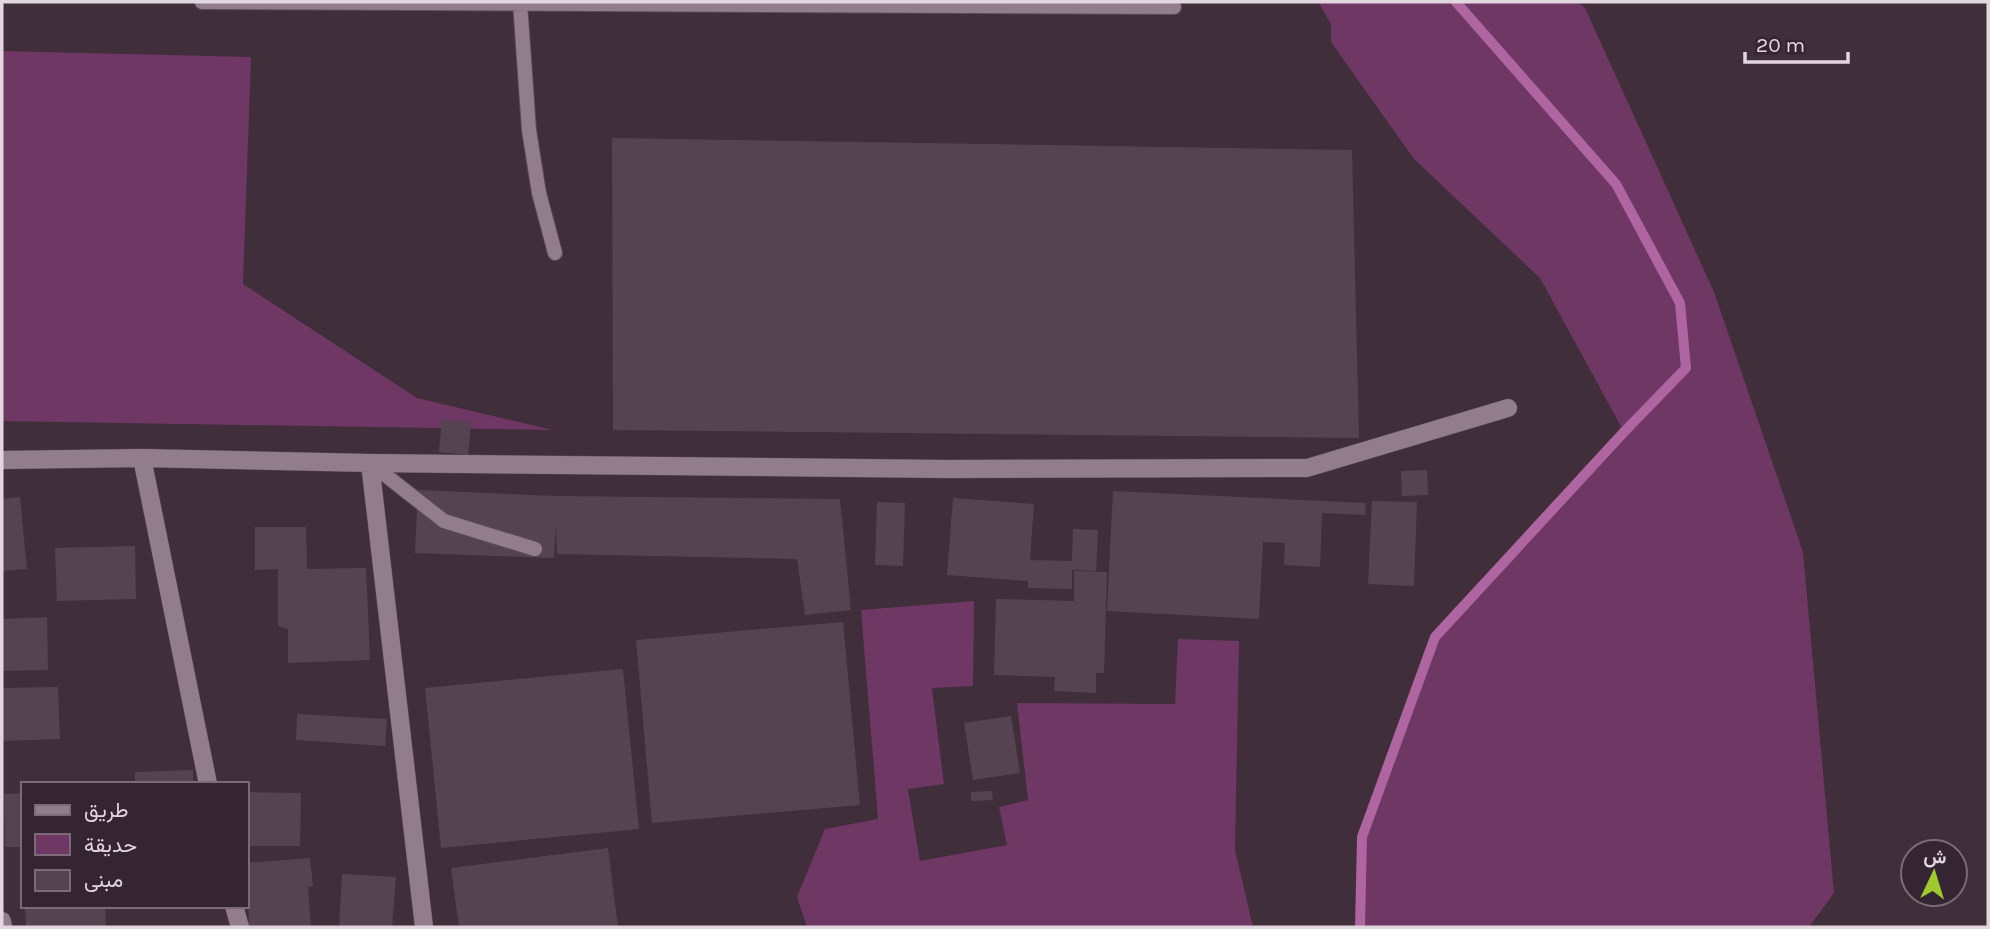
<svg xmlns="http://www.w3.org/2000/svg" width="1990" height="929" font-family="Karla,Vazirmatn,sans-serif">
	<rect width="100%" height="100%" fill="#402e3b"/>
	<path fill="#6e3764" d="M1318,2H1578L1585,8L1714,292L1803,552L1834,893L1809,927H1360L1362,837L1435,637L1624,432L1540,278L1414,159L1331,42V24Z
		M2,51L251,57L243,284L417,398L553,430L2,421Z
		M974,601L973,686L932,688L944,784L908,789L920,861L1007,845L999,807L1028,800L1017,703L1175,704L1178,639L1239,641L1235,850L1253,927H807L797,897L825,829L878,819L861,610Z"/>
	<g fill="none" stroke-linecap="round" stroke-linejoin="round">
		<path stroke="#ae65a0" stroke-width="10" d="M1360,927L1362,837L1435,637L1624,432L1686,368L1680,303L1616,184L1456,2"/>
	</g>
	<path fill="#564352" d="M612,138L1352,150L1359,438L613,430Z
		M442,419L471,422L468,455L439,452Z
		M1427,470L1428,495L1402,496L1401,471Z
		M418,490L557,496L840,499L851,610L805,615L797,559L557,554L556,523L554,558L415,553Z
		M1113,491L1366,503L1365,515L1322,513L1320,567L1284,565L1285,543L1263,542L1259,619L1107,611Z
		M20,497L27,569L2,571V499Z
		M953,498L1034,504L1030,560L1072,561L1073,529L1098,530L1096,571L1072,570V589L1028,588V581L947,575Z
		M1372,501L1417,502L1414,586L1368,584Z
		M877,502L905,503L903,566L875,565Z
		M255,527H306L307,569L366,568L370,660L288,663V629L278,626V569L255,570Z
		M135,546L136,599L57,601L55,548Z
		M1074,571L1107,572L1104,673H1096V693L1054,691L1055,677L994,675L996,599L1074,601Z
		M47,617L48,670L2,671V619Z
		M843,622L860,805L652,823L636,640Z
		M623,669L639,829L441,848L425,688Z
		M58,687L60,739L2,741V688Z
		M297,714L387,719L385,746L296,740Z
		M1011,716L1020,773L973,780L964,723Z
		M193,770V784H135V772Z
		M992,791L993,800L971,801V792Z
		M247,792L301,793L300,846H247Z
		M23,793V847H5L4,794Z
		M608,848L618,927H459L451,868Z
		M310,858L313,886L308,887L311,927H249L247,863Z
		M342,874L396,877L392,927H339Z
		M25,906H105L106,927H26Z"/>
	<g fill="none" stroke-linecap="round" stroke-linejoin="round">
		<defs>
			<path id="lane" d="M202,2L1174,7
				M520,3L529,130L539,193L555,253
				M370,463L444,521L535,549"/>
			<path id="street" d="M142,458L208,784
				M2,460L142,458L370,463L947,469L1307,468L1508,408
				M370,463L424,927
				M234,906L240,927
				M2,921L3,927"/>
		</defs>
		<use href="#lane" stroke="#5b4c57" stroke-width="16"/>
		<use href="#street" stroke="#5b4c57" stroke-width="19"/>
		<use href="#lane" stroke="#927d8d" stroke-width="14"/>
		<use href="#street" stroke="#927d8d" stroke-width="18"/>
	</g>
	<rect width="1990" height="929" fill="none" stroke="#e2d6df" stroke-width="7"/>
	<rect x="21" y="782" width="228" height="126" fill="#352431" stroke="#7a6b77" stroke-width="2"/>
	<rect x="35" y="805" width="35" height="10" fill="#927d8d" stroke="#7a6b77" stroke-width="2"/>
	<text x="84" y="817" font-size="21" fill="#e2d6df">طريق</text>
	<rect x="35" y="834" width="35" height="21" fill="#6e3764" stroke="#7a6b77" stroke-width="2"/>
	<text x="84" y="852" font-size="21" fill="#e2d6df">حديقة</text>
	<rect x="35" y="870" width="35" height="21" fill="#564352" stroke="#7a6b77" stroke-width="2"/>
	<text x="84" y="887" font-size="21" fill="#e2d6df">مبنى</text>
	<g transform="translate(1934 873) rotate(4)"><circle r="33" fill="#352431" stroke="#7a6b77" stroke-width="2"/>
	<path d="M0-5L12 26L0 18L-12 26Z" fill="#9eca2f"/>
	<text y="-10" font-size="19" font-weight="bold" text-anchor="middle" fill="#e2d6df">ش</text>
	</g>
	<path d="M1745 52v10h103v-10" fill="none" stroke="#e2d6df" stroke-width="3.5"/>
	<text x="1756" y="52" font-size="21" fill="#e2d6df" stroke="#352431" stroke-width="5" paint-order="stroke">20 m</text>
</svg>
